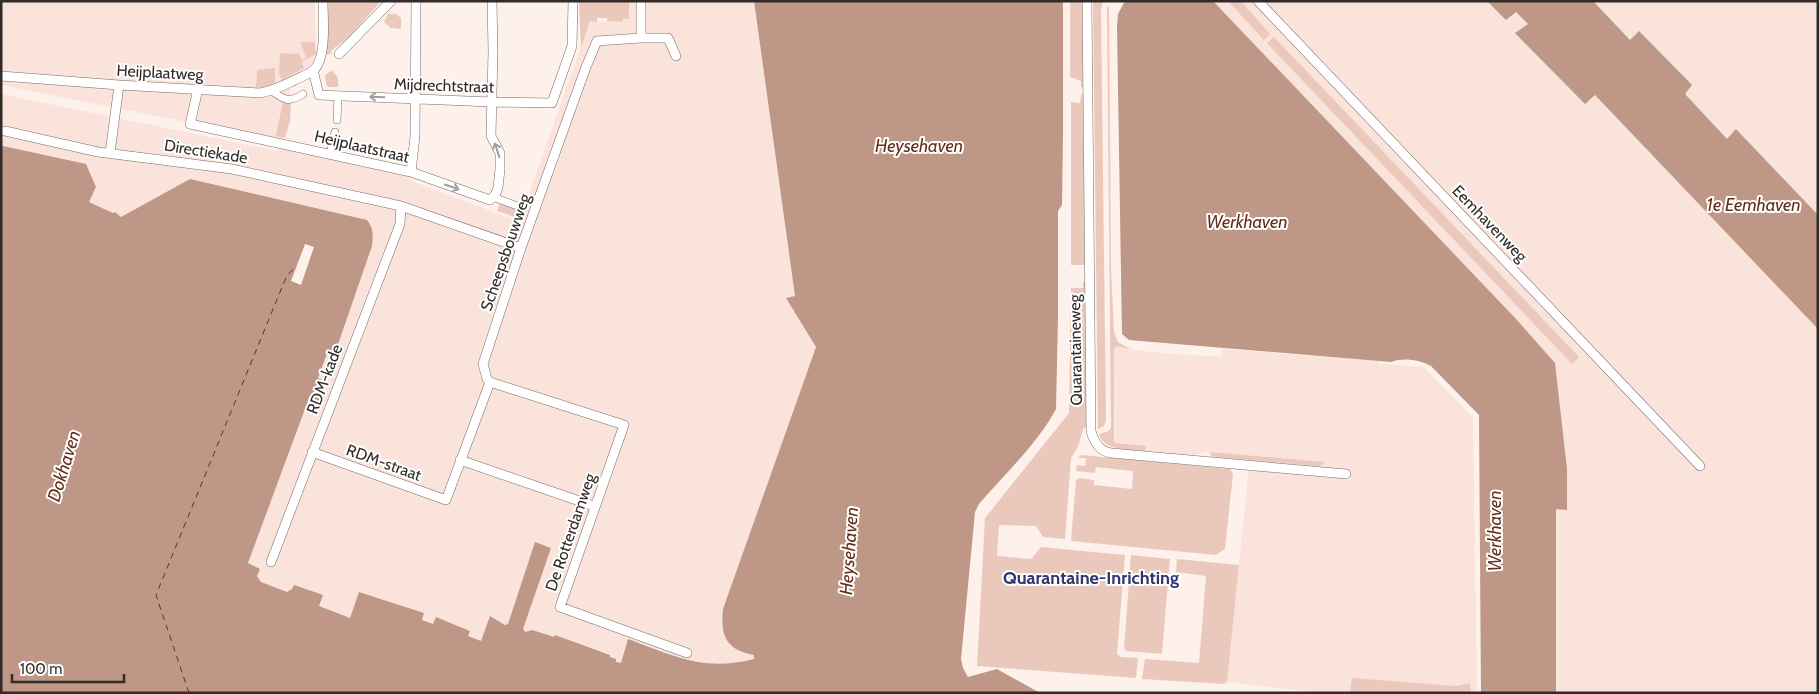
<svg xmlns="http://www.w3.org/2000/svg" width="1819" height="694" font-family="Cabin,sans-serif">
	<rect width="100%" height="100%" fill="#fef0ea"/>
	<path fill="#f9e3db" d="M1,1H315L316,61L292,77L282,141L1,85Z
		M629,1H754L795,297L786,298L816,347L723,609L721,627L745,653L754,655V659L732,664H704L693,662L629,639L622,663L616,662L609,657L610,654L555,636L554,638L532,630L525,632L523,630L536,543L508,624L505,625L500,621L481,641L468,636L470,630L436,617L433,624L422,620L424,613L360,592L350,618L318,606L322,595L292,589L287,592L261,582L257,576L260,569L248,563L309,398L319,402L327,382L318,378L328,350L335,353L372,246L190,179L122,217L115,212L113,213L89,202L3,146L1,147V94L277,151L282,145L412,175L411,181L511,219L522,214L590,21L623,22V19L629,18Z
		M1209,1H1818V693H1528L1535,386Z
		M1116,346L1149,352L1221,357L1222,349L1378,361V364L1424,367L1473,418L1477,693H1324L1227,682L1250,456L1207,452L1192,455L1145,451L1146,446L1115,443L1114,350Z"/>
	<path fill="#eac9bc" d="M328,1H381L349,37L331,51L332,53L326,55V48L302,62L304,68L282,80L279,74L280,53L299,54L302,60L306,57L300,42H315V52L326,43Z
		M579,1H629V19H623V22L607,21V18H597V22L590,21L581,48Z
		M1070,1H1083L1084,88L1081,87V81L1070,77Z
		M1093,1H1103L1101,10L1106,420L1104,426L1098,429Z
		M1228,1H1241L1270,34L1264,40Z
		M1109,5L1111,269L1114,332L1118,342L1130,349L1116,346L1114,350V440L1115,443L1146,446L1145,451C1130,449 1106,452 1099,435L1101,433L1107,432L1111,428L1107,8Z
		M388,14H396L401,18V29L391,28L384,22Z
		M1274,37L1579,357L1572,364L1267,43Z
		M275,68V83L268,86L256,88L257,70Z
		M332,70L338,78V87H328L326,84L325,75Z
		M1083,94L1085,265H1071V102L1080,103L1081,95Z
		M283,101H291L290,121L285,138L276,136Z
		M500,203L518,209L515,217L497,211Z
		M1086,281V427L1083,429L1078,447L1071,458L1065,539L1043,537L1036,526L999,525L997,556L1031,559L1041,547L1125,555L1117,654L1121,657L1138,658L1136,678L977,666L985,518L1069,413L1071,288H1083V282Z
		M1210,452L1325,462L1319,466L1214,457L1211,456Z
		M1081,455L1230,469L1233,474L1225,549L1216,555L1071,541L1076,480L1080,478L1094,480V485L1132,489L1133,471L1096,467L1095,473L1076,471L1077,465L1085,466L1086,458H1078Z
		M1131,555L1170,559L1162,654L1126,651L1124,649Z
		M1177,559L1239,565L1227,682L1224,684L1142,679L1145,659L1199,663L1206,576L1176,572Z
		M1352,678L1456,686L1470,683L1471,693H1350Z"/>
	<path fill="#be9787" d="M754,1H1063V134L1062,205L1058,211V316L1056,409C1038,443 1005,474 979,504L975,512L961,659L963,668L968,677L997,669L1040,693H1V147L3,146L86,164L96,187L89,202L113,213L115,212L121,217L190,179L367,220C374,229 373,235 372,246L335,353L328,351L318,378L327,382L319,402L309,398L248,563L260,569L257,576L261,582L287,592L292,589L294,585L323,595L319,606L350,618L359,592L424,613L422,620L433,624L436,617L470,631L468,636L481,641L490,616L505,625L508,624L535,542L551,548L523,629L525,632L532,630L554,637L555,635L610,655V657L616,659V662L621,663L628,639C675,656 703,672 754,659V655C726,650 720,635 723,609L816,347L786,298L795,296Z
		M1125,1H1213L1517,320L1555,363L1567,469V510L1556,509V693H1481L1479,415L1431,366C1420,360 1403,357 1391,362L1129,340L1122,334L1117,27L1118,14Z
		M1487,1H1593L1630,40L1639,31L1692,85L1685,94L1727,139L1736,129L1818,215V329L1595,95L1585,104L1515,33L1528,24L1516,12L1506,20Z"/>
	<path fill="#fef0ea" d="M305,244L314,247L301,285L291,281Z"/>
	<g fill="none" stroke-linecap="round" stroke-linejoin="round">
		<path stroke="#632f19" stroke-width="1" stroke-dasharray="6 5" stroke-linecap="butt" d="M189,693L156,595L287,275L296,267"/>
		<defs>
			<path id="pedestrian" d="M272,91C284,100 289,103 303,94
				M337,120L338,96
				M330,154L335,132
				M493,197L523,208"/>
			<path id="minor" d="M641,1V38L597,41L586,67L521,248L483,364L487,379L490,382L624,425L560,607L687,653
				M1087,1L1091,431C1094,442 1099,451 1111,453L1346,474
				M1258,1L1700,466
				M641,38H668L676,56
				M339,54L391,1
				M313,70L319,95L492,102L552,103L572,46L573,1
				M1,76L119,85L260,93C272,91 282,86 293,81C299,77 308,75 314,70C327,57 323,19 323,1
				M198,89L190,124L411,172L490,200L495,195L498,188L500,169V153L491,136L493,51L492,1
				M5,131L98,152L232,169L401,206L521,248
				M110,153L119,85
				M411,172L415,136L416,1
				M312,452L446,500L490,382
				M460,460L594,506
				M271,562L400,224L401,206"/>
		</defs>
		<use href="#pedestrian" stroke="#776b67" stroke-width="8"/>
		<use href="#minor" stroke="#776b67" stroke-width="10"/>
		<use href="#pedestrian" stroke="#fff" stroke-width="7"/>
		<use href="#minor" stroke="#fff" stroke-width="9"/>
	</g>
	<defs><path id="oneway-shaft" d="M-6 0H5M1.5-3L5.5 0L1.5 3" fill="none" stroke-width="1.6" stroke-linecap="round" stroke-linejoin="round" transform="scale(1.25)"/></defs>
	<g stroke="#a2a09f">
		<use href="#oneway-shaft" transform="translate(377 97) rotate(-178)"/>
		<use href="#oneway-shaft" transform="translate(497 150) rotate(-108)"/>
		<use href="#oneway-shaft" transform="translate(452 187) rotate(19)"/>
	</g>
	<g text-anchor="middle" stroke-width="4" stroke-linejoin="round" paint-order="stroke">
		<g font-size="16" fill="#312c2a" stroke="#fff">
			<text transform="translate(160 72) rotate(3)" y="6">Heijplaatweg</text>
			<text transform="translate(444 85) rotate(2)" y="6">Mijdrechtstraat</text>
			<text transform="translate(362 146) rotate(13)" y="6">Heijplaatstraat</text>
			<text transform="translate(206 151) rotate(9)" y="6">Directiekade</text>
			<text transform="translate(1490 223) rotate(46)" y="6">Eemhavenweg</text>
			<text transform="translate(505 252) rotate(-71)" y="6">Scheepsbouwweg</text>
			<text transform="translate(1075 350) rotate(-91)" y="6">Quarantaineweg</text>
			<text transform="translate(324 379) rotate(-69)" y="6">RDM-kade</text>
			<text transform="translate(384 462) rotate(20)" y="6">RDM-straat</text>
			<text transform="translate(570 532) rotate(-71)" y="6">De Rotterdamweg</text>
		</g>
		<g font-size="18" font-style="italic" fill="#632f19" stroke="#fff">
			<text x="919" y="152">Heysehaven</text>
			<text x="1754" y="211">1e Eemhaven</text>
			<text x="1247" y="228">Werkhaven</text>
			<text transform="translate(64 466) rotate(-73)" y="6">Dokhaven</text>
			<text transform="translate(1495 531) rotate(-90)" y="6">Werkhaven</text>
			<text transform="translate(849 551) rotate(-86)" y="6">Heysehaven</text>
		</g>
		<g font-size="18" font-weight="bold" fill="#2f3670" stroke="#fff">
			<text x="1091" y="584">Quarantaine-Inrichting</text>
		</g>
	</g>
	<rect width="1819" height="694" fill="none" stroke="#312c2a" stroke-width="5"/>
	<path d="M12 674v8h112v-8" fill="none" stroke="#312c2a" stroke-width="2.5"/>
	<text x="20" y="674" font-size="15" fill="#312c2a" stroke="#ffffff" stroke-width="4" paint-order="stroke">100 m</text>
</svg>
